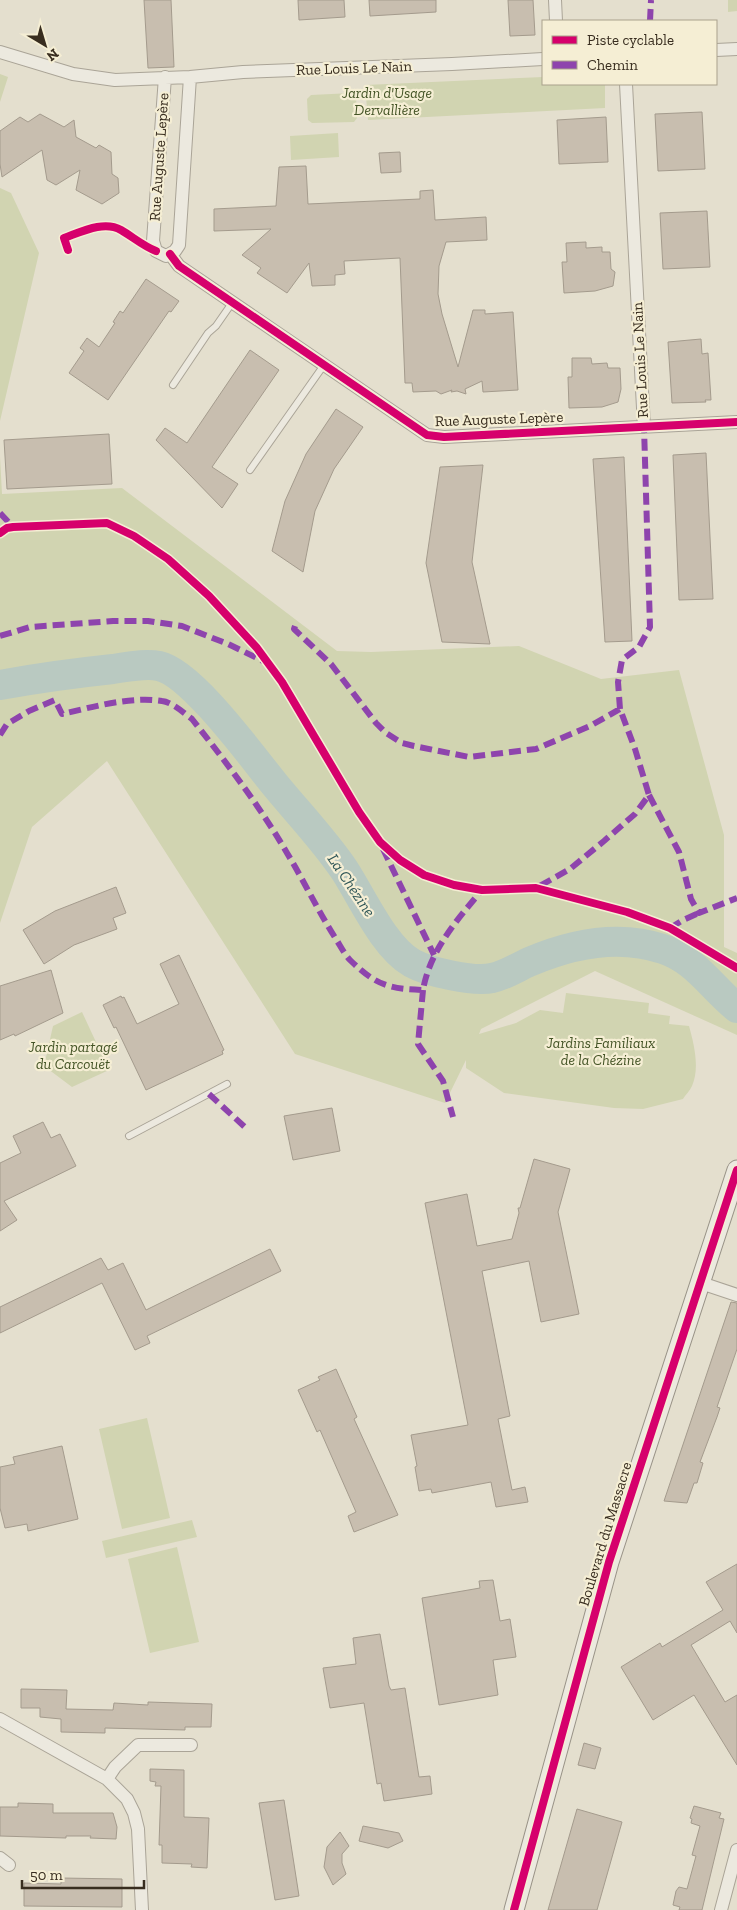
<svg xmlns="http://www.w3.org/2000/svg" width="737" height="1910" font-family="'Zilla Slab',serif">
	<rect width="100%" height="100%" fill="#e4dfce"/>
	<path fill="#d1d4b1" d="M728,0H737V11L728,12Z
		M0,74L8,77L0,102Z
		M543,77V84H605V108L368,120L365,85Z
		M352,93L356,96L357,118L354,122L312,123L308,120L307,99L311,95Z
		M338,133L339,157L291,160L290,136Z
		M0,188L11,193L39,253L0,421Z
		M0,457L2,494L122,488L337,651L371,652L519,646L601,679L679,670L724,835V947L737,953V1035L595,971L481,1029L479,1034L516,1023L540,1010L563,1013L566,993L649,1003L648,1013L670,1016L669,1024L689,1026C694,1044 700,1068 692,1086C690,1091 685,1095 683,1099L643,1109L614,1108L504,1093L466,1068V1060L445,1103L295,1054L107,761L32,827L0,923Z
		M82,1012L109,1070L72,1087L44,1066L53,1026Z
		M147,1418L170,1518L122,1529L99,1429Z
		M192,1520L197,1537L106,1558L102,1541Z
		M177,1547L199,1642L150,1653L128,1559Z"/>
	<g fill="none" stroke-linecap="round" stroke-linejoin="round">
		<path stroke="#b9c9c1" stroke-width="30" d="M0,685C38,678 75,673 113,669C127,667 145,663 159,666C192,673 253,758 276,786C299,814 325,841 345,871C363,899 384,947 412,963C428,972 474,982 492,978C506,975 516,968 529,962C571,944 618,934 663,949C695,959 712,988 737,1008"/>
	</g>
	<path fill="#c8beaf" stroke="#a49b8d" d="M144,0H171L174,67L148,68Z
		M298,0H344L345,17L299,20Z
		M369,0H436V12L370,16Z
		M508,0H533L535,35L510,36Z
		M702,112L705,169L658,171L655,114Z
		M40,114L64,127L74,120L76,137L96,148L99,145L111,152L112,174L118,178L119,193L102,204L76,190L80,170L56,185L47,180L42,150L2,177L0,164V131L20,117L28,122Z
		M606,117L608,162L559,164L557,120Z
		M400,152L401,172L381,173L379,153Z
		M306,166L308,204L420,199V191L433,190L435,220L486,217L487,240L446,242L439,266L438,294L442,314L458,367L473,310H485V314L513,312L518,390L483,392L482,381L465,389L466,394L457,391L451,392L452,390L441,394L436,391L413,392L412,383H405L400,258L344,261L345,274L335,275V285L312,286L309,263L287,293L257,273L261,268L242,255L271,229L214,231V209L276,206L279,167Z
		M707,211L710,267L663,269L660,213Z
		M586,242V248L602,247V252H610L611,269L615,272L613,286L595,291L564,293L562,262H567L566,243Z
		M146,279L179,301L171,312L169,311L108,400L69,373L84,351L80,348L87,338L99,347L115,323L113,322L120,311L123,313Z
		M701,339L702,354L708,353L711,400H705L706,402L672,403L668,342Z
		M250,350L279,370L212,467L238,484L222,508L156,440L165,428L187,443Z
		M572,358H591L592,364L607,363L608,368H620L621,389L618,402L602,407L569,408L568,377H572Z
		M336,409L363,427L334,469L315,511L303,572L272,551L285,501L306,454Z
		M109,434L112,484L7,489L4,440Z
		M706,453L713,599L679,600L673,455Z
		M624,457L632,641L605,642L593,459Z
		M483,465L472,562L490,644L442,642L426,563L440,467Z
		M116,887L126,913L113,918L117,929L74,945L44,964L23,930L55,911Z
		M179,955L224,1050L222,1051L223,1054L146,1090L116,1027L114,1028L103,1005L121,996L122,998L124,997L137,1024L179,1004L160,964Z
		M51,970L63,1013L15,1036L14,1034L0,1040V986Z
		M332,1108L340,1151L293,1160L284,1116Z
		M43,1122L51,1138L60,1134L76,1166L4,1201L17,1220L0,1231V1163L21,1153L13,1136Z
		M534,1159L570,1169L558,1212L579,1314L541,1322L529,1261L482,1271L510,1416L498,1419L512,1490L525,1487L528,1502L496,1507L491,1482L432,1493L431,1489L419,1491L415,1467L417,1466L411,1435L468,1425L425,1203L467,1194L477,1246L512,1239L519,1213L518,1208H520Z
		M270,1249L281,1271L147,1336L150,1343L135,1350L102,1283L0,1333V1307L101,1258L108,1270L123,1263L146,1310Z
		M731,1302L737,1303V1349L717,1407L720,1408L717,1417L700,1462L703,1463L697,1483H694L687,1503L664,1501Z
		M336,1369L357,1417L354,1419L398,1515L354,1532L348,1516L356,1512L320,1430L317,1432L298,1390L320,1380L318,1377Z
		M62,1446L78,1519L28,1531L27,1524L5,1528L0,1508V1467L15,1464L13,1457Z
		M737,1564V1633L730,1621L691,1645L725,1702L737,1695V1765L694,1695L653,1720L621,1667L660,1643L662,1647L723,1610L706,1582Z
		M493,1580L500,1621L510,1619L516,1657L493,1660L498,1695L439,1705L422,1598L480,1588L479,1581Z
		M380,1634L389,1686L391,1690L405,1688L419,1777L430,1776L432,1794L384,1801L381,1783L377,1784L364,1703L330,1708L323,1668L356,1664L353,1638Z
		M21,1689L67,1690L66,1709L113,1710L114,1703L148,1705V1702L212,1704L211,1727H185V1730L105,1728V1733L61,1732V1719L40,1717V1708H21Z
		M584,1743L601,1748L595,1769L578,1765Z
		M150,1769L184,1770V1817L209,1818L207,1868L191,1867L192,1864L162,1863V1845H159L161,1786H155L156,1782L150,1781Z
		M284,1800L299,1896L275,1900L259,1803Z
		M18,1803L53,1804V1813H113L117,1827L116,1839L90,1838L91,1836H66V1838L0,1836V1807H18Z
		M694,1806L721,1813L719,1818L724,1819L702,1910H679L680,1907L673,1905L676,1891L679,1887L687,1889L696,1856L692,1855L700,1826L691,1823L692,1819L690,1818Z
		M577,1809L622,1822L597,1910H548Z
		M363,1826L399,1833L403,1841L388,1848L359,1841Z
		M340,1832L349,1846L342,1854V1863L346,1874L333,1885L324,1867L327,1847Z
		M61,1878L122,1879V1907L24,1906V1883L61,1884Z"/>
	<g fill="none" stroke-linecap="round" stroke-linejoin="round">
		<defs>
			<path id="lane" d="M173,385L208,333L216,326L232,303
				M250,470L324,365
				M129,1136L227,1084"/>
			<path id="street" d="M555,0L556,21
				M716,50L737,49
				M0,52L73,74L115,80L190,77L243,72L452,64L543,59
				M165,77L153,241L156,251L166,256L175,251L179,245L190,77
				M626,84L644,427
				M170,254L179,266L427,435L444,437L737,422
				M701,1283L737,1295
				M0,1719L107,1779L127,1799L134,1813L138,1829L142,1910
				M107,1779L115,1767L138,1745H191
				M0,1858L9,1865
				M721,1910L737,1850"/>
			<path id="secondary" d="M514,1910L609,1562L737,1170"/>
		</defs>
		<use href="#lane" stroke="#aaa497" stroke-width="8"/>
		<use href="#street" stroke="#aaa497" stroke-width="14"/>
		<use href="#secondary" stroke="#999387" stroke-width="21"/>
		<use href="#lane" stroke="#ece9df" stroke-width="6"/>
		<use href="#street" stroke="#ece9df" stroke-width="12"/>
		<use href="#secondary" stroke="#ece9df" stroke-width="19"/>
		<path stroke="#8e44ad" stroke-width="6" stroke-dasharray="12 6" stroke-linecap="butt" d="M650,21L651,0
			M0,513L13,527
			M295,626L294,629L331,664L376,723L386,733L402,743L414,746L469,757L536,749L590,726L620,709L635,749L649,795L635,814L604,841L570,869L536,888
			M0,636L30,627L113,621H148L182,626L228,644L263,661
			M620,709L618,682L622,660L639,647L650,627L644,427
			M0,735L7,724L29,711L55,700L62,714C93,707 131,696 162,701C172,702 184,713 192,719C226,762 259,805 287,853C304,881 318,911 336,939C341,947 345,955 351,961C376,985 389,989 423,990C430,950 457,920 482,890
			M649,795L679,852L691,899L699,913L737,898
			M383,849L434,955
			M670,928L683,920L699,913
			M423,990L418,1044L443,1081L453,1117
			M209,1094L248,1130"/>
		<defs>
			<path id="cycleway" d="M68,250L64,238C81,232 104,220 121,230C133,237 143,246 156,251
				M170,254L179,266L427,435L444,437L737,422
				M0,533L7,528L13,527L107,523L134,536L168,559L209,596L257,648L282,682L359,812L380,842L400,860L424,875L454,885L482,890L536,888L627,912L670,928L737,968
				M514,1910L609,1562L737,1170"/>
		</defs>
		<use href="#cycleway" stroke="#f5eed4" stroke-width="11"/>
		<use href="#cycleway" stroke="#d6006c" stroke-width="8"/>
	</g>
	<g text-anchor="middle" stroke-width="4.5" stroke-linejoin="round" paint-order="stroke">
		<g font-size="15" fill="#382d1f" stroke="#f5eed4">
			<text transform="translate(354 68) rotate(-2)" y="5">Rue Louis Le Nain</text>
			<text transform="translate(159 157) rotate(-86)" y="5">Rue Auguste Lepère</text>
			<text transform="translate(640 360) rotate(-93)" y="5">Rue Louis Le Nain</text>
			<text transform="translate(499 419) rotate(-2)" y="5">Rue Auguste Lepère</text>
			<text transform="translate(605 1534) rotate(-73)" y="5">Boulevard du Massacre</text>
		</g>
		<g font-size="15" font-style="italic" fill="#445426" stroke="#f5eed4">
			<text x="387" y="98">Jardin d'Usage<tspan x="387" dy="17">Dervallière</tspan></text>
			<text x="601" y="1048">Jardins Familiaux<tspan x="601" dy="17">de la Chézine</tspan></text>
			<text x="73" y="1052">Jardin partagé<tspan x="73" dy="17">du Carcouët</tspan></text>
		</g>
		<g font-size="16" font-style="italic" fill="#2f5657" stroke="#f5eed4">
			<text transform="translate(352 885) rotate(56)" y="6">La Chézine</text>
		</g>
	</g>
	<rect x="542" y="20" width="175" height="65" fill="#f5eed4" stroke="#a9a18c"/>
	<rect x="552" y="36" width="25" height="8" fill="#d6006c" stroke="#a9a18c"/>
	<text x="587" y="45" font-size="15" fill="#382d1f">Piste cyclable</text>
	<rect x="552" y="61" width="25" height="8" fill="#8e44ad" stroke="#a9a18c"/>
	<text x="587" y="70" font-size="15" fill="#382d1f">Chemin</text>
	<g transform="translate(45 45) rotate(142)" stroke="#f5eed4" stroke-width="4" paint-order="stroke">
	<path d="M0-4L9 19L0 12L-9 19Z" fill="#382d1f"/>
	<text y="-8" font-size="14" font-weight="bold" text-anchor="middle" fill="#382d1f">N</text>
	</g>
	<path d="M22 1880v8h122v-8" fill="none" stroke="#382d1f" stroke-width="2.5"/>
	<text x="30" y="1880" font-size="15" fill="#382d1f" stroke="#f5eed4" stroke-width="4" paint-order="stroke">50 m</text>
</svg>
